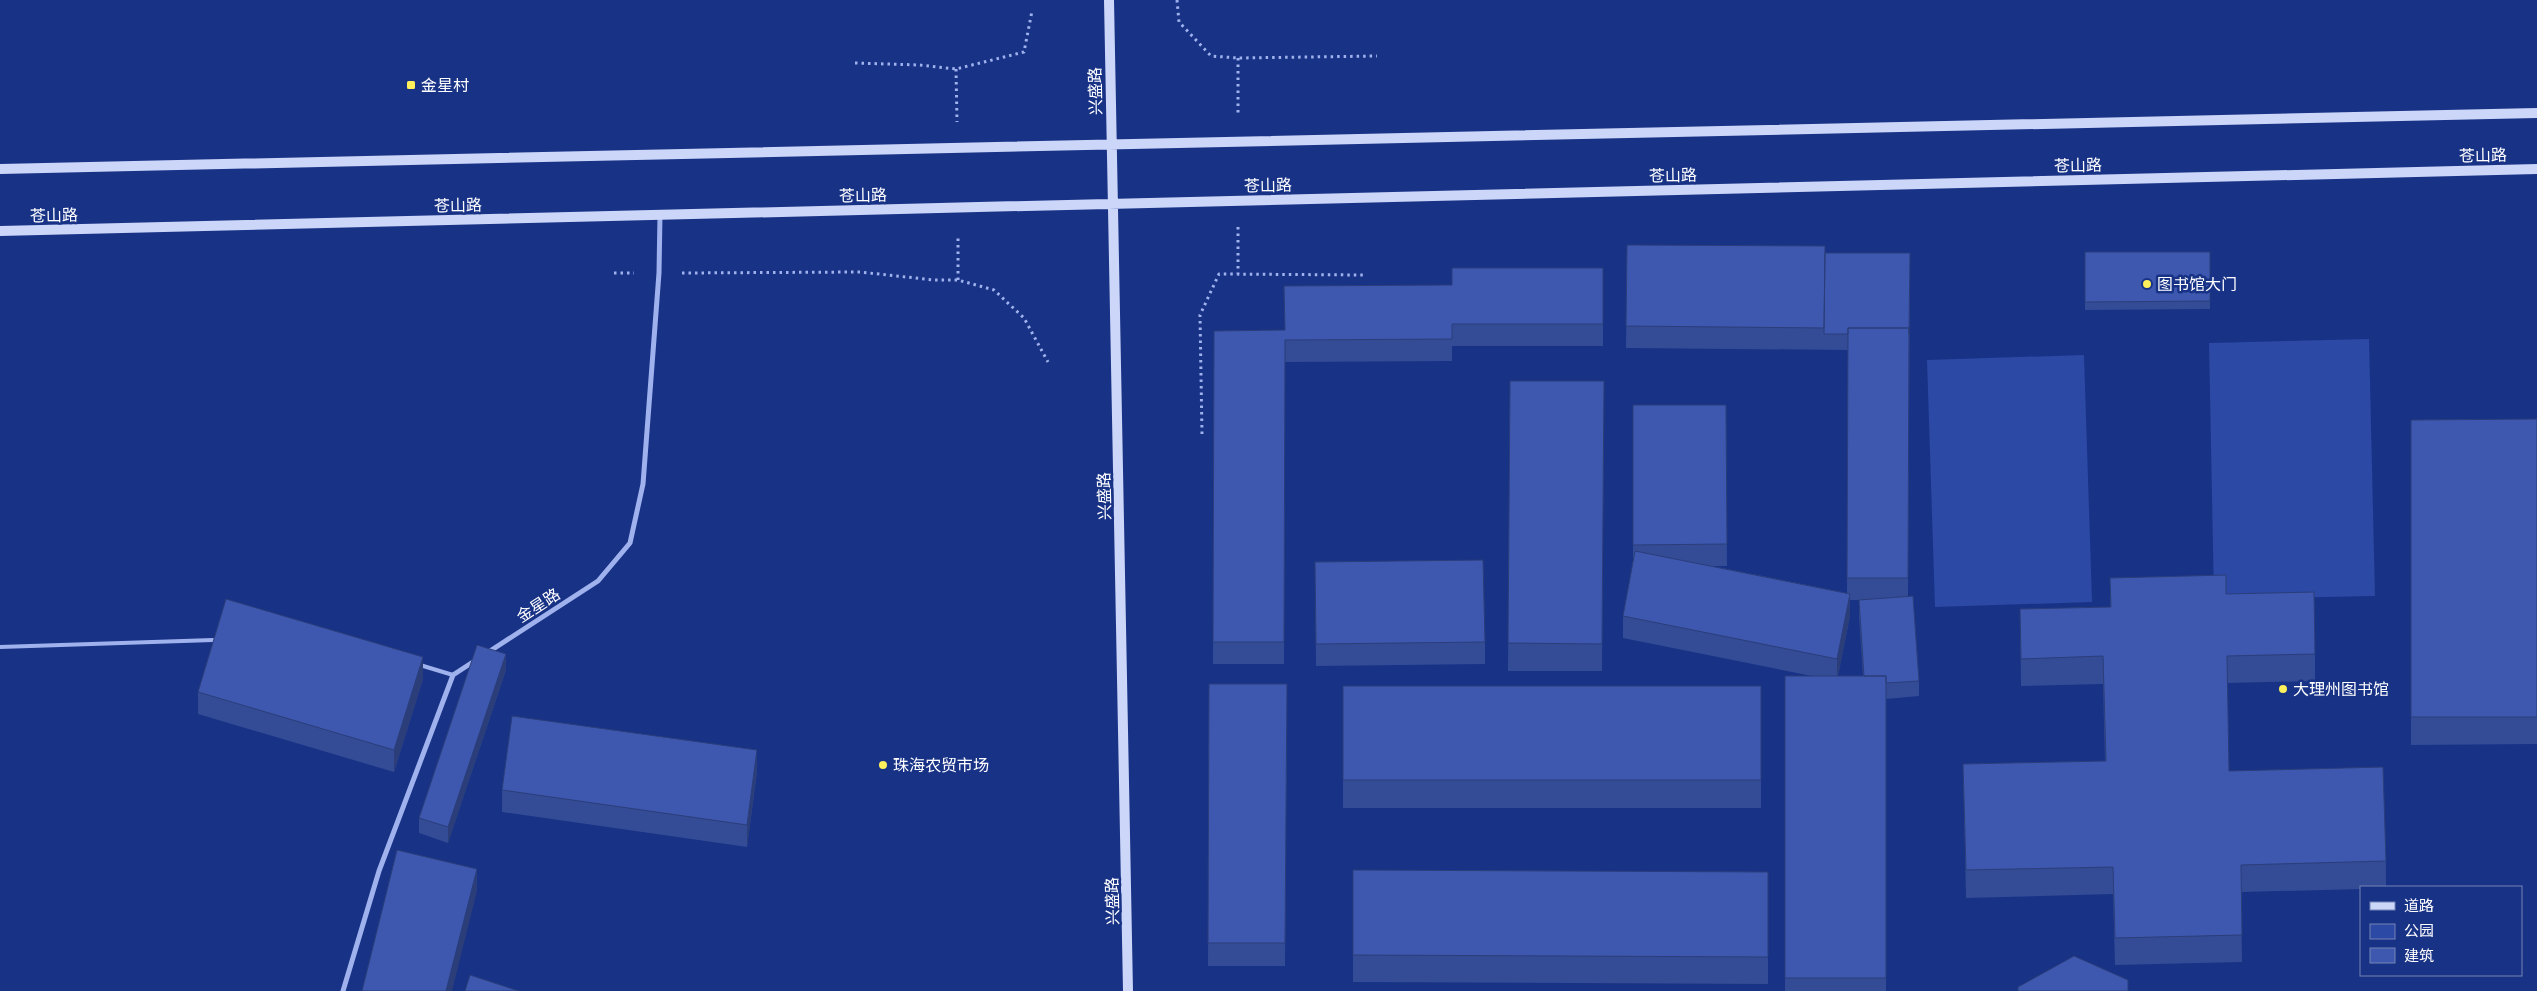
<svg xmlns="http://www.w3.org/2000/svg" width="2537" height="991" font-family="'Archivo Narrow','Noto Sans SC',sans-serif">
	<rect width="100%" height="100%" fill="#183286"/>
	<path fill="#2b49a5" d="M2369,339L2375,596L2214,599L2209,343Z
		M2084,355L2092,602L1935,607L1927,360Z"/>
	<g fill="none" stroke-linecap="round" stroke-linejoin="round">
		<path stroke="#9fb2ed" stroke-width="3" stroke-dasharray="2.5 4" stroke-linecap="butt" d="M1177,0L1179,22L1211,56L1238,58L1377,56
			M1238,58V116
			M855,63L919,65L956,69L1024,52L1032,11
			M956,69L957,122
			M1238,227V274
			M614,273H634
			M682,273L860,272L934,280H958L994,290L1024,318L1048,362
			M958,280V236
			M1202,434L1200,315L1219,274L1363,275"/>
		<path stroke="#9fb2ed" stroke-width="4" d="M0,647L213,640
			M420,665L453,675"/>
		<path stroke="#9fb2ed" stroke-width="5" d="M487,653L598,581L630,543L643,484L659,273L660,215
			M343,991L379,871L453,675L476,660"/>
		<path stroke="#ccd6f9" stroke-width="10" d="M1109,0L1128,991
			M0,169L2537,113
			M0,231L2537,169"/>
	</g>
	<path fill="#344c96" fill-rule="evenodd" d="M1627,245L1825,253H1910L1908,596L1919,681V696L1886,699V991H1785V676H1812L1623,638V616L1633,561V405H1726L1727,566H1712L1847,593L1848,350L1626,348ZM1850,600H1863H1859V616L1863,676H1838L1850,616Z
		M2085,252H2210V309L2085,310Z
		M1603,268V346H1452V361L1285,362L1284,664H1213L1214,331L1284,330L1452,285Z
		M1510,381H1604L1602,671H1508Z
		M2537,419V744L2411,745V420Z
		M1315,562L1485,642V664L1316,666Z
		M2110,578L2226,594L2315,654V681L2227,683L2229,771L2386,861V887H2361V889L2241,892L2242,962L2115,965L2113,894L1966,898L1963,764L2105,761L2103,684L2021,686L2020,609L2110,607Z
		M506,670L448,843L419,833V818Z
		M423,679L394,772L198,714V692Z
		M1209,684H1287L1285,966H1208Z
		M1343,686H1761V808H1343Z
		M757,772L747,847L502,812V790Z
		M1353,870L1768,872V984L1353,982Z"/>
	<path fill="#2b3e7a" d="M1850,594V616L1837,681V659Z
		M506,654V670L448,843V827Z
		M423,657V679L394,772V750Z
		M757,750V772L747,847V825Z
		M477,869V891L452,991H446Z"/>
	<path fill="#3d58ae" stroke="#2b3e7a" d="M1627,245L1825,246L1824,328L1626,326Z
		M2085,252H2210V301L2085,302Z
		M1825,253H1910L1909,334V328H1848V334H1824Z
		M1452,268H1603V324H1452V339L1285,340L1284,642H1213L1214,331L1285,330L1284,286L1452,285Z
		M1848,328H1909L1908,578H1847Z
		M1510,381H1604L1602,644L1508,643Z
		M1633,405H1726L1727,544L1633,545Z
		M2537,419V717H2411V420Z
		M1635,551L1850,594L1837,659L1623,616Z
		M1483,560L1485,642L1316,644L1315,562Z
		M2226,575V594L2314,592L2315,654L2227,656L2229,771L2383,767L2386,861L2241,865L2242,935L2115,938L2113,867L1966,870L1963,764L2106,761L2103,656L2021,659L2020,609L2111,607L2110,578Z
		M1913,596L1919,681L1886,683V676H1864L1859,600Z
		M226,599L423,657L394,750L198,692Z
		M477,645L506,654L448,827L419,818Z
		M1785,676H1886V978H1785Z
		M1209,684H1287L1285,943H1208Z
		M1343,686H1761V780H1343Z
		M512,716L757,750L747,825L502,790Z
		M397,850L477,869L446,991H362Z
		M1353,870L1768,872V957L1353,955Z
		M2074,956L2128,980V991H2018V987Z
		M470,975L519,991H465Z"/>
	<g fill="#fff15b" stroke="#183286" stroke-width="2">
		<rect x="406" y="80" width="10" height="10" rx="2.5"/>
		<circle cx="2147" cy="284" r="5"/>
		<circle cx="2283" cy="689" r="5"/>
		<circle cx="883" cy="765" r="5"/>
	</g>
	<g text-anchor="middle" stroke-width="5" stroke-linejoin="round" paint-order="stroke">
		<g font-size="16" fill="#fff" stroke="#183286" text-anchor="start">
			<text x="421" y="91">金星村</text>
			<text x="2157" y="290">图书馆大门</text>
			<text x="2293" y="695">大理州图书馆</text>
			<text x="893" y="771">珠海农贸市场</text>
		</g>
		<g font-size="16" fill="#fff" stroke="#183286">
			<text transform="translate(1095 91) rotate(-91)" y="6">兴盛路</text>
			<text transform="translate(2483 155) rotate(-1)" y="6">苍山路</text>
			<text transform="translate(2078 165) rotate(-1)" y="6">苍山路</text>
			<text transform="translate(1673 175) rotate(-1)" y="6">苍山路</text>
			<text transform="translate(1268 185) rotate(-1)" y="6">苍山路</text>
			<text transform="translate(863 195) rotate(-1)" y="6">苍山路</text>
			<text transform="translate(458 205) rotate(-1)" y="6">苍山路</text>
			<text transform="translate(54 215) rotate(-1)" y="6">苍山路</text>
			<text transform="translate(1104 496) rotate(-91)" y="6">兴盛路</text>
			<text transform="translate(538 605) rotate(-33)" y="6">金星路</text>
			<text transform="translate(1112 901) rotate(-91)" y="6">兴盛路</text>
		</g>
	</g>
	<rect x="2360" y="886" width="162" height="90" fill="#183286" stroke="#7484b6"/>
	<rect x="2370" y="902" width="25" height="8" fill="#ccd6f9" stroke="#7484b6"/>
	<text x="2404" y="911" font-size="15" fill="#ffffff">道路</text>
	<rect x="2370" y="924" width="25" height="15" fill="#2b49a5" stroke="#7484b6"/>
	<text x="2404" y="936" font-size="15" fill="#ffffff">公园</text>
	<rect x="2370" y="948" width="25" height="15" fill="#3d58ae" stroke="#7484b6"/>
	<text x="2404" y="961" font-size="15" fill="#ffffff">建筑</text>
</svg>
